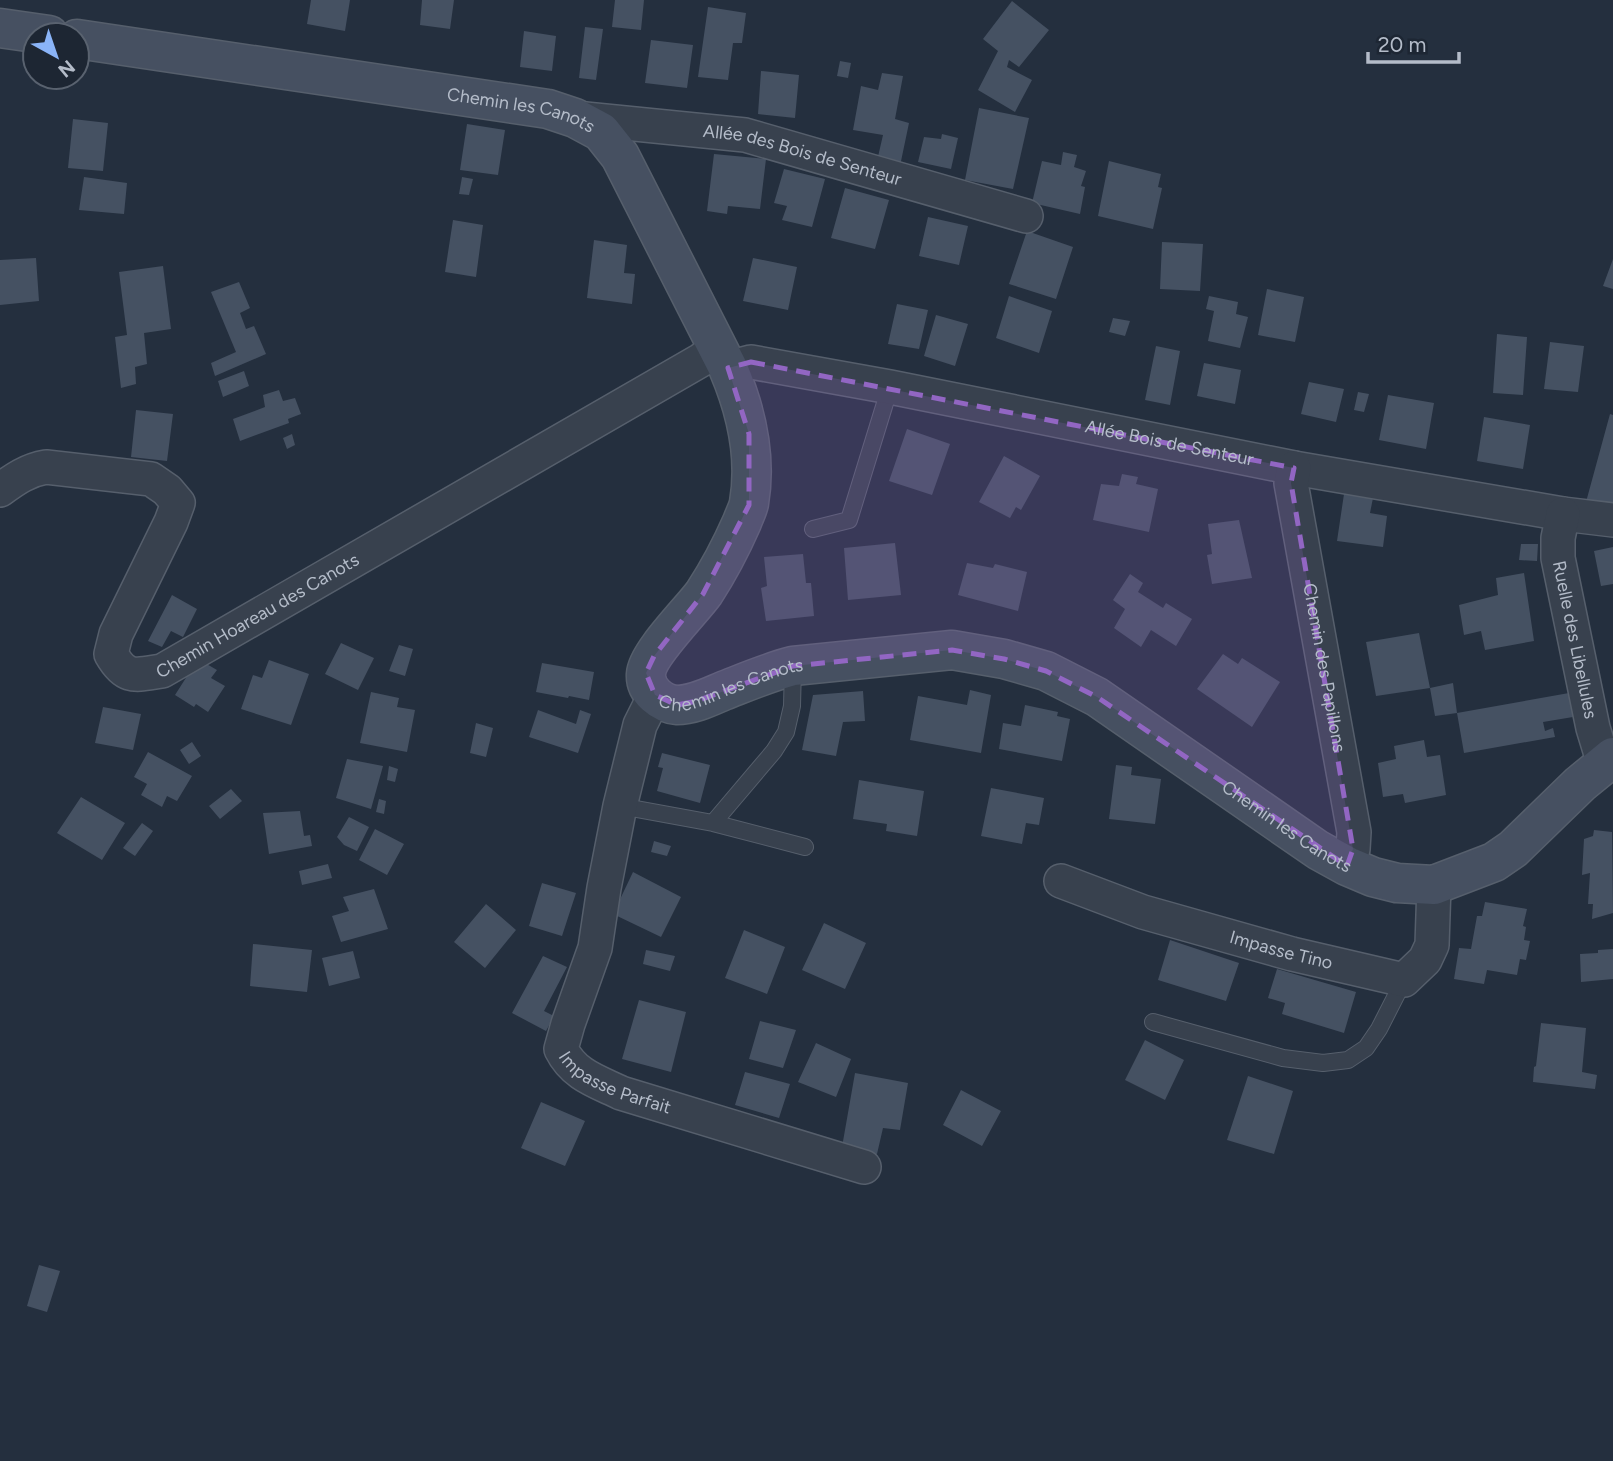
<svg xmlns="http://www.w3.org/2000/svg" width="1613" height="1461" font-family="Figtree,sans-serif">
	<rect width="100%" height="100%" fill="#242f3e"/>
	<path fill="#455162" d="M311,0H350L345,31L307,24Z
		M422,0H454L450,29L420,25Z
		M615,0H644L641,30L612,27Z
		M1012,1L1049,30L1019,67L1009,60L1007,67L1032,80L1015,112L978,90L998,51L983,39Z
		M708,7L746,13L742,43H733L728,80L698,77Z
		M585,27L603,29L596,80L579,78Z
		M524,31L556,36L552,71L520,67Z
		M651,40L693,45L687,88L645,83Z
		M840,61L851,63L848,78L837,76Z
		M761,71L799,75L795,118L758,114Z
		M882,73L903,76L895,119L909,123L900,166L877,161L883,135L853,130L861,86L878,90Z
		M979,108L1029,118L1013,189L965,180Z
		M73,119L108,123L103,171L68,168Z
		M467,124L505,130L498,175L460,170Z
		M942,134L958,138L951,169L918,162L924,137L941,139Z
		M1063,152L1077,155L1074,167L1086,171L1081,186L1085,187L1080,214L1032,203L1042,161L1061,165Z
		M714,154L766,159L760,209L728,206L727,214L707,211Z
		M1109,161L1161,174L1158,187L1162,188L1153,229L1098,216Z
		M784,169L825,179L812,227L782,220L787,206L774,203Z
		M84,177L127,183L124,214L79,210Z
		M462,177L473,179L469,195L459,194Z
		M845,188L889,200L875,249L831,238Z
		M928,217L968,226L959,265L919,256Z
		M453,220L483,225L476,277L445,272Z
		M1027,231L1073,247L1056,299L1009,284Z
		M594,240L627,245L624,273L635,274L632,304L587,298Z
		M1162,242L1203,244L1200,291L1160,289Z
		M36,258L39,301L0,305V260Z
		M753,258L797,267L788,310L743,301Z
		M1613,259V289L1603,286Z
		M163,266L171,329L144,333L147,364L135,367L136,384L121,388L115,337L127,335L119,272Z
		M239,282L250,308L240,313L246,329L254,326L266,354L215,376L211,363L236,352L211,292Z
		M1267,289L1304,297L1295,342L1258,335Z
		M1009,296L1052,311L1039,353L996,338Z
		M1209,296L1238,302L1236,314L1248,317L1240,348L1208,341L1214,311L1206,309Z
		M897,304L928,310L919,349L888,344Z
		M936,315L968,324L955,366L924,356Z
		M1113,318L1130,321L1125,336L1109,332Z
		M1497,334L1527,337L1523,395L1493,393Z
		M1550,342L1584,346L1578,392L1544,389Z
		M1156,346L1180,351L1170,405L1145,400Z
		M1204,363L1241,370L1235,404L1197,396Z
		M244,371L249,386L223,397L218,381Z
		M1309,382L1344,389L1336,422L1301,414Z
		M279,390L283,401L295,398L301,414L288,419L289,423L240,441L233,419L265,407L263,395Z
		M1358,392L1369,394L1364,412L1354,410Z
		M1388,395L1434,403L1426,449L1379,440Z
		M136,410L173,414L167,461L131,457Z
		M1610,414L1613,415V506L1586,502Z
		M1484,417L1530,425L1523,469L1477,461Z
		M907,429L950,444L932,495L889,481Z
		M292,434L295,445L287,449L283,438Z
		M1004,456L1040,476L1021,510L1016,507L1010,518L979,502Z
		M1122,474L1138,477L1136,484L1158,489L1149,532L1093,520L1101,484L1119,486Z
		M1344,494L1373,498L1370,513L1387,516L1383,547L1337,541Z
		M1239,520L1252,578L1212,584L1207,555L1212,554L1208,524Z
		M895,543L901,595L848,600L844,548Z
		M1521,544H1538L1537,561L1519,560Z
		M1613,547V584L1601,586L1594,551Z
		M803,554L806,583H811L814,616L766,621L761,588L767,586L764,557Z
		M967,563L993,568L995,564L1027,572L1018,611L958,595Z
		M1524,573L1534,641L1485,650L1481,631L1464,635L1459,605L1498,595L1496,578Z
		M1130,574L1143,583L1138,592L1163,608L1166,603L1192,619L1176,646L1151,630L1141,647L1114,628L1125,609L1113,600Z
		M172,595L197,609L183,637L171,631L162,647L148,641Z
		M1419,633L1430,688L1453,683L1457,713L1435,716L1430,688L1376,696L1366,642Z
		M341,643L374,658L358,690L325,674Z
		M399,645L413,649L405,676L389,671Z
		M1223,654L1238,664L1242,658L1280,682L1252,727L1197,689Z
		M198,659L217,670L211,678L225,686L208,712L196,704L194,707L175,695Z
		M269,660L309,674L291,725L241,709L253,675L262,678Z
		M542,663L594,672L589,700L569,696L568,698L536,692Z
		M970,690L991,695L981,753L910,740L918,696L967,705Z
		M863,691L865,721L843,722L836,756L802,750L813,695Z
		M371,692L399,698L397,707L415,710L407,752L360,743Z
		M1569,693L1573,717L1543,722L1545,731L1553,728L1555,737L1464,753L1457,713Z
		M1025,705L1058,712L1057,716L1070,719L1062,761L999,749L1003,723L1021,726Z
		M103,707L141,714L133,750L95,743Z
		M538,710L576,724L580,710L591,714L578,753L529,737Z
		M476,723L493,728L486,757L470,753Z
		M1424,740L1427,757L1440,755L1446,795L1405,803L1403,794L1383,797L1378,763L1396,759L1394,746Z
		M192,742L201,756L189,764L180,750Z
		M148,752L192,776L177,801L167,796L162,807L141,795L147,784L134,777Z
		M662,753L710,765L700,803L657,791L663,768L658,767Z
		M347,759L383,766L371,809L336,798Z
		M1116,765L1132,767L1131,775L1161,779L1155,824L1109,819Z
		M389,766L398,769L395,782L387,780Z
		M859,780L924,791L917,836L886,831L887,824L853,819Z
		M991,788L1044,798L1039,825L1026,823L1022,844L981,836Z
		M231,789L242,801L220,819L209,806Z
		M81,797L125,823L102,860L57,833Z
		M379,799L386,801L384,814L376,812Z
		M300,811L304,836L310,835L312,846L269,854L263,813Z
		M349,817L369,827L357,851L344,845L337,837Z
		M142,823L153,831L135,856L123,848Z
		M375,829L404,844L387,875L359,860Z
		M1594,830L1612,832L1613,913L1592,919L1593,904H1588L1590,873L1582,875L1584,839L1593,836Z
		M654,841L671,846L667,856L651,852Z
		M328,864L332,878L302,885L299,871Z
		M633,872L681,897L661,937L613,914Z
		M542,883L576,893L562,936L529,926Z
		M374,889L388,929L341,942L332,916L349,911L343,897Z
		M1485,902L1527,909L1523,926L1526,927L1524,940L1530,941L1526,960L1520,959L1517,975L1487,970L1484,984L1454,979L1459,948L1471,949L1477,916H1482Z
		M486,904L516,930L485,968L454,942Z
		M824,923L866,943L845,989L802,970Z
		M744,930L785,947L767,994L725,978Z
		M1170,940L1239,963L1226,1001L1158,980Z
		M253,944L312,950L307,992L250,986Z
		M1613,949V979L1581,982L1580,954L1598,953V950Z
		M646,950L675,956L670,971L643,964Z
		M353,951L360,978L329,986L322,958Z
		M543,956L567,967L544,1011L554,1016L546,1031L512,1013Z
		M1277,969L1356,992L1344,1033L1282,1014L1285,1003L1268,998Z
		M639,1000L686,1012L671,1072L622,1059Z
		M760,1021L796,1030L783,1068L749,1059Z
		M1541,1023L1586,1028L1582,1072L1597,1075L1595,1089L1533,1082L1534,1067L1536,1066Z
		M1145,1040L1184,1060L1165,1100L1125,1080Z
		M816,1043L851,1059L836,1097L798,1082Z
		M745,1072L790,1084L779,1118L735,1105Z
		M855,1073L908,1083L900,1130L883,1128L877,1154L842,1147Z
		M1248,1076L1293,1091L1274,1154L1227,1140Z
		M961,1090L1001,1111L982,1146L943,1125Z
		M541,1102L585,1121L565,1166L521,1148Z
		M39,1265L60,1271L47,1312L27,1306Z"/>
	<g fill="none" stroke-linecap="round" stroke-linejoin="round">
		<defs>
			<path id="lane" d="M813,529L849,520L890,387
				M620,806L713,823L805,847
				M713,823L774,751L786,732L792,706L793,666
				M1153,1022L1283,1058L1323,1063L1348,1060L1366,1048L1379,1029L1404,980"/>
			<g id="street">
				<path id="s1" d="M575,118L745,135L1026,216"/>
				<path id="s2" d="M728,368L751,362L890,387L1294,468L1563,514L1613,520"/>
				<path id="s3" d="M1294,468L1291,483L1354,832L1353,849L1347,866"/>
				<path id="s4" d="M0,490C15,479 28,470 46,467L151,479L167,490L178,503L171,522L116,634L111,654C126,680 135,675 162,671L701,360L718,348"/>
				<path id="s5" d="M1563,514L1558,538V558L1593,728L1604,764"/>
				<path id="s6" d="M655,695L640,725L620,806L604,888L595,948L568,1024L561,1049C574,1075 596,1081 621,1093L864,1167"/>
				<path id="s7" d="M1061,881L1143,912L1292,954L1404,980L1425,960L1432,945L1434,885"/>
			</g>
			<g id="secondary">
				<path d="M0,28L49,35"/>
				<path id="s8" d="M77,39L548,109L575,118L601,132L620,156L728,368C746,410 757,456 749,503C748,509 744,516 742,522C731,547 719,570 704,593C691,611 647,654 646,674C645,691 662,704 677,705C693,705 709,697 723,691C746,682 769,672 793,666L952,650L1004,659L1046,671L1097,697L1318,850L1347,866L1373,877L1397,883L1434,885L1494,862L1513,849L1580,784L1613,757"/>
			</g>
		</defs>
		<use href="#lane" stroke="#565f6c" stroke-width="18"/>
		<use href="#street" stroke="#565f6c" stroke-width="36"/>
		<use href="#secondary" stroke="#565f6c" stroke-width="41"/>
		<use href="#lane" stroke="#38414e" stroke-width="16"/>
		<use href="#street" stroke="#38414e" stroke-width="33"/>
		<use href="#secondary" stroke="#465061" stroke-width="38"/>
	</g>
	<path fill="#9266c3" fill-opacity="0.2" stroke="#9266c3" stroke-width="5" stroke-dasharray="14 9" stroke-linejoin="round" d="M751,362L1294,468L1291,483L1353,849L1347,866L1097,697L1046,671L1004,659L952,650L793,666L697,701L677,705L655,695L646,673L654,656L703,594L749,505V434L728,368Z"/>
	<g text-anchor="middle" stroke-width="5" stroke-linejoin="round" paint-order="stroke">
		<g font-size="18" fill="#b4bcc9" stroke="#1d2633">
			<text dy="6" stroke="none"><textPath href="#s8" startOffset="450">Chemin les Canots</textPath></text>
			<text dy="6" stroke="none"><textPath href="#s1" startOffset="231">Allée des Bois de Senteur</textPath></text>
			<text dy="6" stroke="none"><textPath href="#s2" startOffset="450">Allée Bois de Senteur</textPath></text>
			<text dy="6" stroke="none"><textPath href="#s4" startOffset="530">Chemin Hoareau des Canots</textPath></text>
			<text dy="6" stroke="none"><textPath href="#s5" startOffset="128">Ruelle des Libellules</textPath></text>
			<text dy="6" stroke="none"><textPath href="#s3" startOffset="203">Chemin des Papillons</textPath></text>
			<text dy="6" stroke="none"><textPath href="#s8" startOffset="1248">Chemin les Canots</textPath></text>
			<text dy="6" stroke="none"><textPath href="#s8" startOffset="1857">Chemin les Canots</textPath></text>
			<text dy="6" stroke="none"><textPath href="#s7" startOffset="231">Impasse Tino</textPath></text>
			<text dy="6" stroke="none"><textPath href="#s6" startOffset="434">Impasse Parfait</textPath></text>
		</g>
	</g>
	<g transform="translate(56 56) rotate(140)"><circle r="33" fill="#1d2633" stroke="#59626f" stroke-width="2"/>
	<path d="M0-5L12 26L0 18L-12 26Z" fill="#8ab4f8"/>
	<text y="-10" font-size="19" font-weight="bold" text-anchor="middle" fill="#b4bcc9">N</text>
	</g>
	<path d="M1368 52v10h91v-10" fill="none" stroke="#b4bcc9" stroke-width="3.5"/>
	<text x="1378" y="52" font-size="21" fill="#b4bcc9" stroke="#1d2633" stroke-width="5" paint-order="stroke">20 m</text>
</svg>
